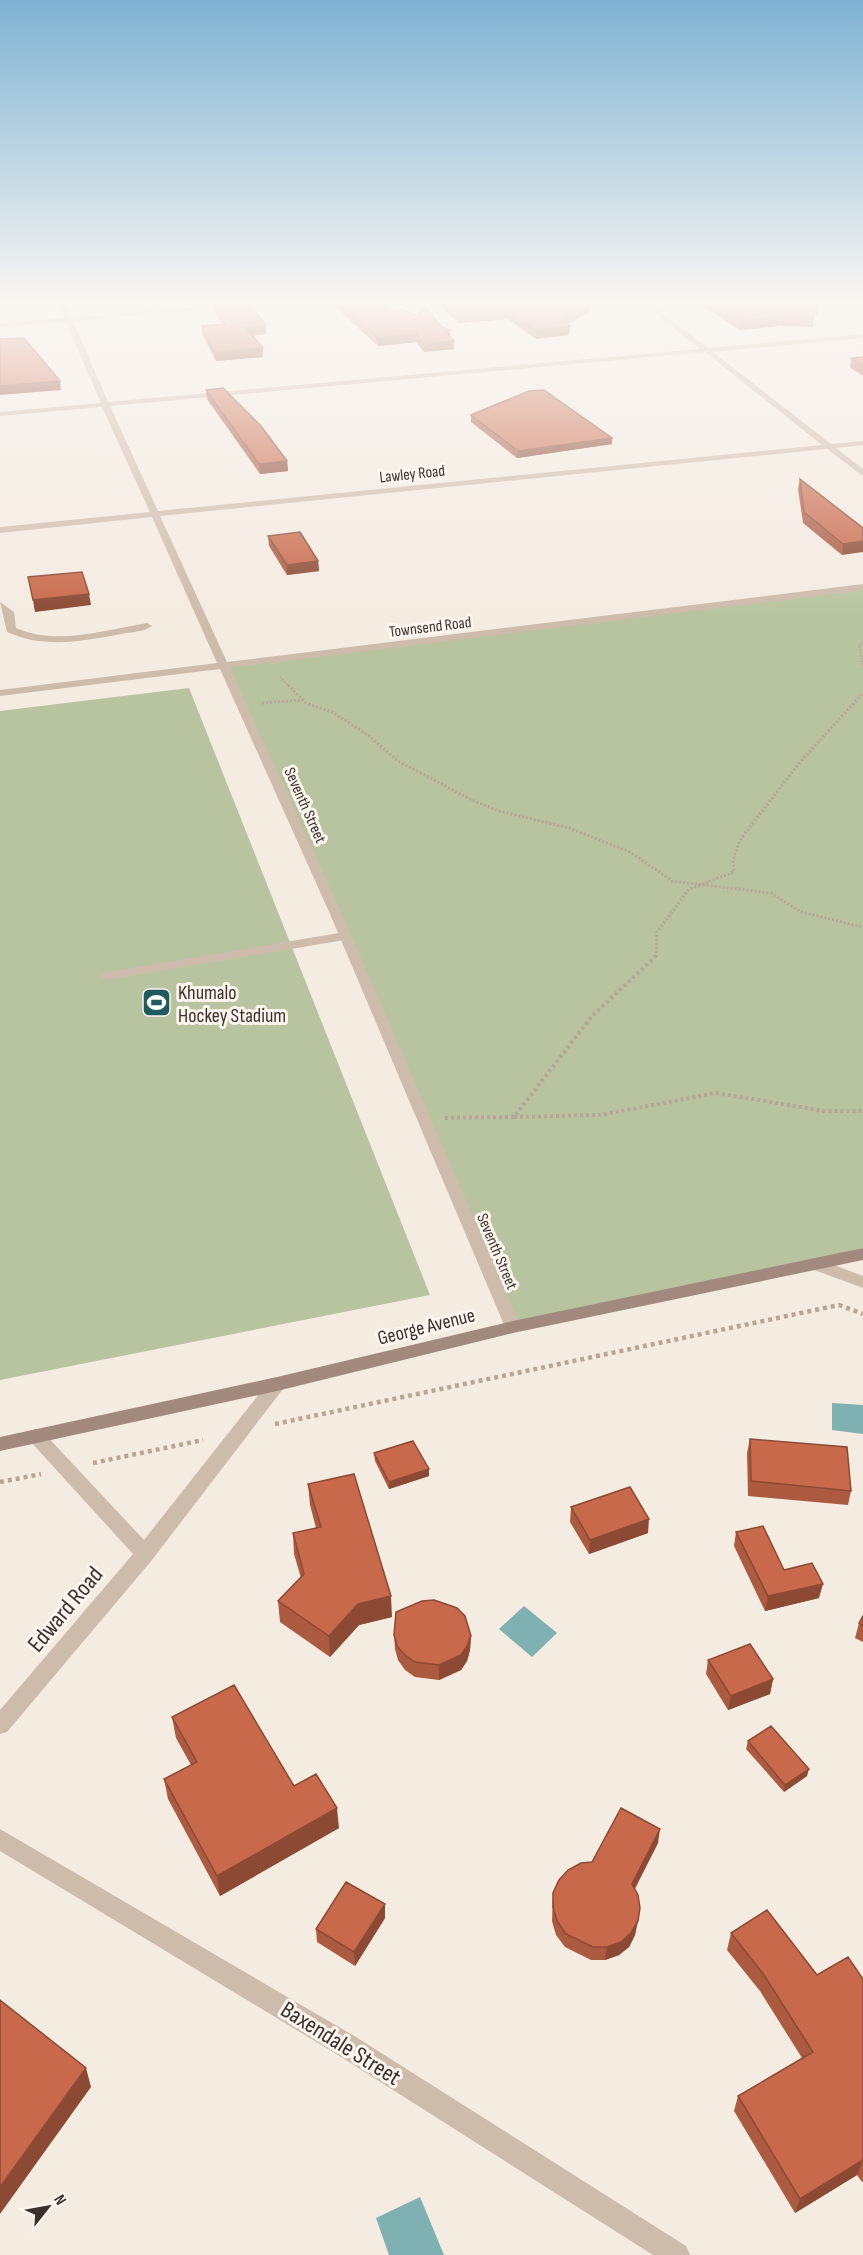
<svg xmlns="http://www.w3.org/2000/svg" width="863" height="2255" font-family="'Sofia Sans Condensed',sans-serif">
	<rect width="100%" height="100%" fill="#f4ebe1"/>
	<path fill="#b8c4a0" d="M863,588V1248L513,1327L225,666Z
		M189,688L430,1295L0,1380V711Z"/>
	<path fill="#7fb0b2" d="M832,1403L863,1405V1434L832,1430Z
		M524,1606L557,1633L532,1657L499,1629Z
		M420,2197L444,2255H389L376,2218Z"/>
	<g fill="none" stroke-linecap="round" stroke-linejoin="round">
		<path stroke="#b9a596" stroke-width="2" stroke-dasharray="1.5 1.5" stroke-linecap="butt" d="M863,642L859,646L863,666
			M280,677L290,687"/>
		<path stroke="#b9a596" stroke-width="3" stroke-dasharray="2 2" stroke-linecap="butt" d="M288,685L306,703L332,712L368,735L398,761L472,800L499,811L569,828L630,852L672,881L771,893L801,912L863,927
			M262,703L302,700
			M656,957L657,932L689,889L734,872L733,860L740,840L800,762L863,693"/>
		<path stroke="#b9a596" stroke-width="4" stroke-dasharray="3 3" stroke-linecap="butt" d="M514,1117L600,1115L716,1093L824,1111H863
			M445,1118L514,1117L592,1016L657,955"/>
		<path stroke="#b9a596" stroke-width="4.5" stroke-dasharray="4 4" stroke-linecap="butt" d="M275,1424L839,1305L863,1314
			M93,1463L203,1440
			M0,1482L41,1474"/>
		<path fill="#cdbbac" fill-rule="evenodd" d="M0,602L14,612L16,628C57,646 105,630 147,623L152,626C144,632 131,632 121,634C83,641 44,649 7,632Z
			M345,932L350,933L352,936L350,939L106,980L99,976L106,972Z"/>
		<path fill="#cdbbac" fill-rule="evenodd" d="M57,300H63L71,317L280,300H307L73,321L108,402L700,349L639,300H646L708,348L863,334V338L713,352L831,444L863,441V445L836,448L863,469V476L827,449L160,516L227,662L863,584V590L230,668L342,914L521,1327L519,1331H507L505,1327L330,914L220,669L0,696V690L217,663L152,517L0,533V527L150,512L102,407L0,416V412L101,403L66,322L0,327V323L64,318ZM705,352L822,445L158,511L110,406Z
			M815,1258L863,1276V1288L809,1268L807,1264L809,1260Z
			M277,1377L283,1379L286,1384L283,1389L152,1560L7,1732L0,1734V1710L133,1554L30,1441L27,1436L30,1431L36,1429L42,1431L144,1540L271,1379Z
			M0,1829L356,2037L686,2246L690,2255H653L338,2055L0,1851Z"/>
		<path fill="#a18a7d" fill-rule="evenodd" d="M863,1248V1260L513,1333L277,1391L0,1451V1437L277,1377L513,1321Z"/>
	</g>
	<path fill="#ac5a40" d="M207,300H245L266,325V334L252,336L263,357L216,361L202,334V326L222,324L214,311L213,303H209Z
		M328,300H380L390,311L442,327L450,330V336L454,341V349L424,352L416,342L378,346Z
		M435,300H574L590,302L589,311L567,324L570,326L569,335L536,339L508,319L458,323Z
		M693,300H817L819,306L818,315L813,314L814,318L813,327L778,326L740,330Z
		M863,357V376L850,367L851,358Z
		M206,390L287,461L288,471L260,474L207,399Z
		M471,415L612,444L517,458L471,422Z
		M800,479L863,528L842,555L803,523L798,489Z
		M268,536L318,561L319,571L287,575L269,546Z
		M750,1439L851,1491L848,1505L748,1496L747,1453Z
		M374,1453L429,1469V1476L389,1489L375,1461Z
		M308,1484L392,1617L359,1625L330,1657L280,1622L278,1601L301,1578L294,1554L293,1533L316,1528L310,1505Z
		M571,1507L648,1533L589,1554L570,1522Z
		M736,1532L784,1570L819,1598L765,1611L734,1546Z
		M863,1616V1642L855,1638L859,1623Z
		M394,1635L471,1636L470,1650L467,1661L461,1670L439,1680L415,1677L405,1670L398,1660L395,1649Z
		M708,1660L773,1679L770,1694L728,1710L706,1674Z
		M172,1717L294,1786L339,1828L220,1896L168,1799L164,1779L191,1765L176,1738Z
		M748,1741L807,1776L784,1792L746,1749Z
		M658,1843L635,1889L640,1908L635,1935L629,1947L619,1955L605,1960H591L565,1947L556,1935L552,1921L553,1893L592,1862Z
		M385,1904V1918L355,1966L317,1942L316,1929Z
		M731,1933L817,1975L863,1979V2181L862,2182L857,2175L795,2213L734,2111L738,2096L802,2058L760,1991L727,1950Z"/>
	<path fill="#8c4a34" d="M209,300H240V301L209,303Z
		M590,302L589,311L562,327L570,326L569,335L536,339V330L560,319Z
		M508,310V319L458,323L459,314Z
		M779,317L778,326L740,330L741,321Z
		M266,325V334L247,336L246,328Z
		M416,334V342L378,346V338Z
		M454,341V349L424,352V344Z
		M263,348V357L216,361L215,353Z
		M60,381L61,390L0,395V386Z
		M612,438V444L517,458L518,451Z
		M287,461L288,471L260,474L259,464Z
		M863,541V552L842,555L843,544Z
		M318,561L319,571L287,575V565Z
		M89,594L91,605L35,612L33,600Z
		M429,1469V1476L389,1489V1482Z
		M649,1519L648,1533L589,1554L590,1540Z
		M823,1584L819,1598L765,1611L768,1596Z
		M391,1596L392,1617L359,1625L330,1657L329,1636L358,1604Z
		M471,1636L470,1650L467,1661L461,1670L439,1680V1665Z
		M773,1679L770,1694L728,1710L731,1696Z
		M809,1769L807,1776L784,1792L785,1785Z
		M337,1808L339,1828L220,1896L217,1876Z
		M660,1829L658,1843L630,1897L632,1884Z
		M385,1904V1918L355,1966L354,1952Z
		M638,1921L635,1935L629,1947L619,1955L605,1960L607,1947Z
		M86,2068L91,2087L0,2214V2187Z
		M863,2160L857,2175L795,2213L800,2199Z"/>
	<path fill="#c8694b" stroke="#8c4a34" stroke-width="1.5" d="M245,300L266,325L246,328L263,348L215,353L202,326L226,324L213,302Z
		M336,300H380L390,311L404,310L417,316L424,306L442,327L450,330L445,331L454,341L424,344L416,334L378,338Z
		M444,300H574L590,302L560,319L570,326L536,330L508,310L459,314Z
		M706,300H817L819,306H811L814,318L779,317L741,321Z
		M24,338L60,381L0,386V339Z
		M863,357V366L851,358Z
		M223,388L261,426L287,461L259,464L206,390Z
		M544,390L612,438L518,451L471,415L529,391Z
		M800,479L863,528V541L843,544L804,512Z
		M300,532L318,561L287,565L268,536Z
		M82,572L89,594L33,600L28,577Z
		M750,1439L847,1447L851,1491L751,1481Z
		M413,1441L429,1469L389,1482L374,1453Z
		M354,1474L391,1596L358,1604L329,1636L278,1601L304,1574L293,1533L321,1527L308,1484Z
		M630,1487L649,1519L590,1540L571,1507Z
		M763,1526L784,1570L812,1563L823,1584L768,1596L736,1532Z
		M434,1600L457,1608L465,1616L471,1636L467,1646L461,1655L439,1665L415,1662L405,1655L397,1646L394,1635L396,1612L422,1601Z
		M863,1616V1626L859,1623Z
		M750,1644L773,1679L731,1696L708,1660Z
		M234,1685L294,1786L316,1774L337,1808L217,1876L164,1779L197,1762L172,1717Z
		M771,1726L809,1769L785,1785L748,1741Z
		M621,1808L660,1829L632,1884L638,1895L640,1908L638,1921L631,1933L621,1942L607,1947H593L566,1934L557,1921L553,1907V1893L559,1880L568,1870L581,1863L592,1862Z
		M346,1882L385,1904L354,1952L316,1929Z
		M767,1910L817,1975L848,1957L863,1979V2161V2160L800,2199L738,2096L813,2052L764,1975L731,1933Z
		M0,2000L86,2068L0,2187Z"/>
	<linearGradient id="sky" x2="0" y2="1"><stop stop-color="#7eb2d2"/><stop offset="0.49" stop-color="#faf6f2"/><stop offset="1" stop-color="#faf6f2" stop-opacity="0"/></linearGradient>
	<rect width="863" height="616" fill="url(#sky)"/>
	<defs>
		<symbol id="stadium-square" viewBox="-11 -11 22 22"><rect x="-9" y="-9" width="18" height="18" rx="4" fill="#1f5a5e" stroke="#fbf5ee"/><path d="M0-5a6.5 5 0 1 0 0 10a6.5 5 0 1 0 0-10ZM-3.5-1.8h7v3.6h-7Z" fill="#fff"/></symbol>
	</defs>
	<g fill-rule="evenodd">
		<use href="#stadium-square" x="140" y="986" width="33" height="33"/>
	</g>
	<g text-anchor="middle" stroke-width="6" stroke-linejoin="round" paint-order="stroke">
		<g font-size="16" fill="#3b302b" stroke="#fbf5ee">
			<text transform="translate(412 473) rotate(-6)" y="6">Lawley Road</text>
			<text transform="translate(430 626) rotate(-7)" y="6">Townsend Road</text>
			<text transform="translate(306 805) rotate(66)" y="6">Seventh Street</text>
			<text transform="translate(498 1251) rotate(67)" y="6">Seventh Street</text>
		</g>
		<g font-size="20" fill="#3b302b" stroke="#fbf5ee" text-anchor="start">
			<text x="178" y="999">Khumalo<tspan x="178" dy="23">Hockey Stadium</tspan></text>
		</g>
		<g font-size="20" fill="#3b302b" stroke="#fbf5ee">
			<text transform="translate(426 1326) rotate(-14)" y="7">George Avenue</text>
		</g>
		<g font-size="24" fill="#3b302b" stroke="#fbf5ee">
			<text transform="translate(65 1609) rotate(-50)" y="8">Edward Road</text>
			<text transform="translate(341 2043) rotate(32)" y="8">Baxendale Street</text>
		</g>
	</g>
	<g transform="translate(48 2207) rotate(59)" stroke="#fbf5ee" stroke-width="4.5" paint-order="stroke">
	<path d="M0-4.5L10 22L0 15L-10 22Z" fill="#3b302b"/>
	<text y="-9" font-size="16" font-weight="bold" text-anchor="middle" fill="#3b302b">N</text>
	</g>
</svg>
